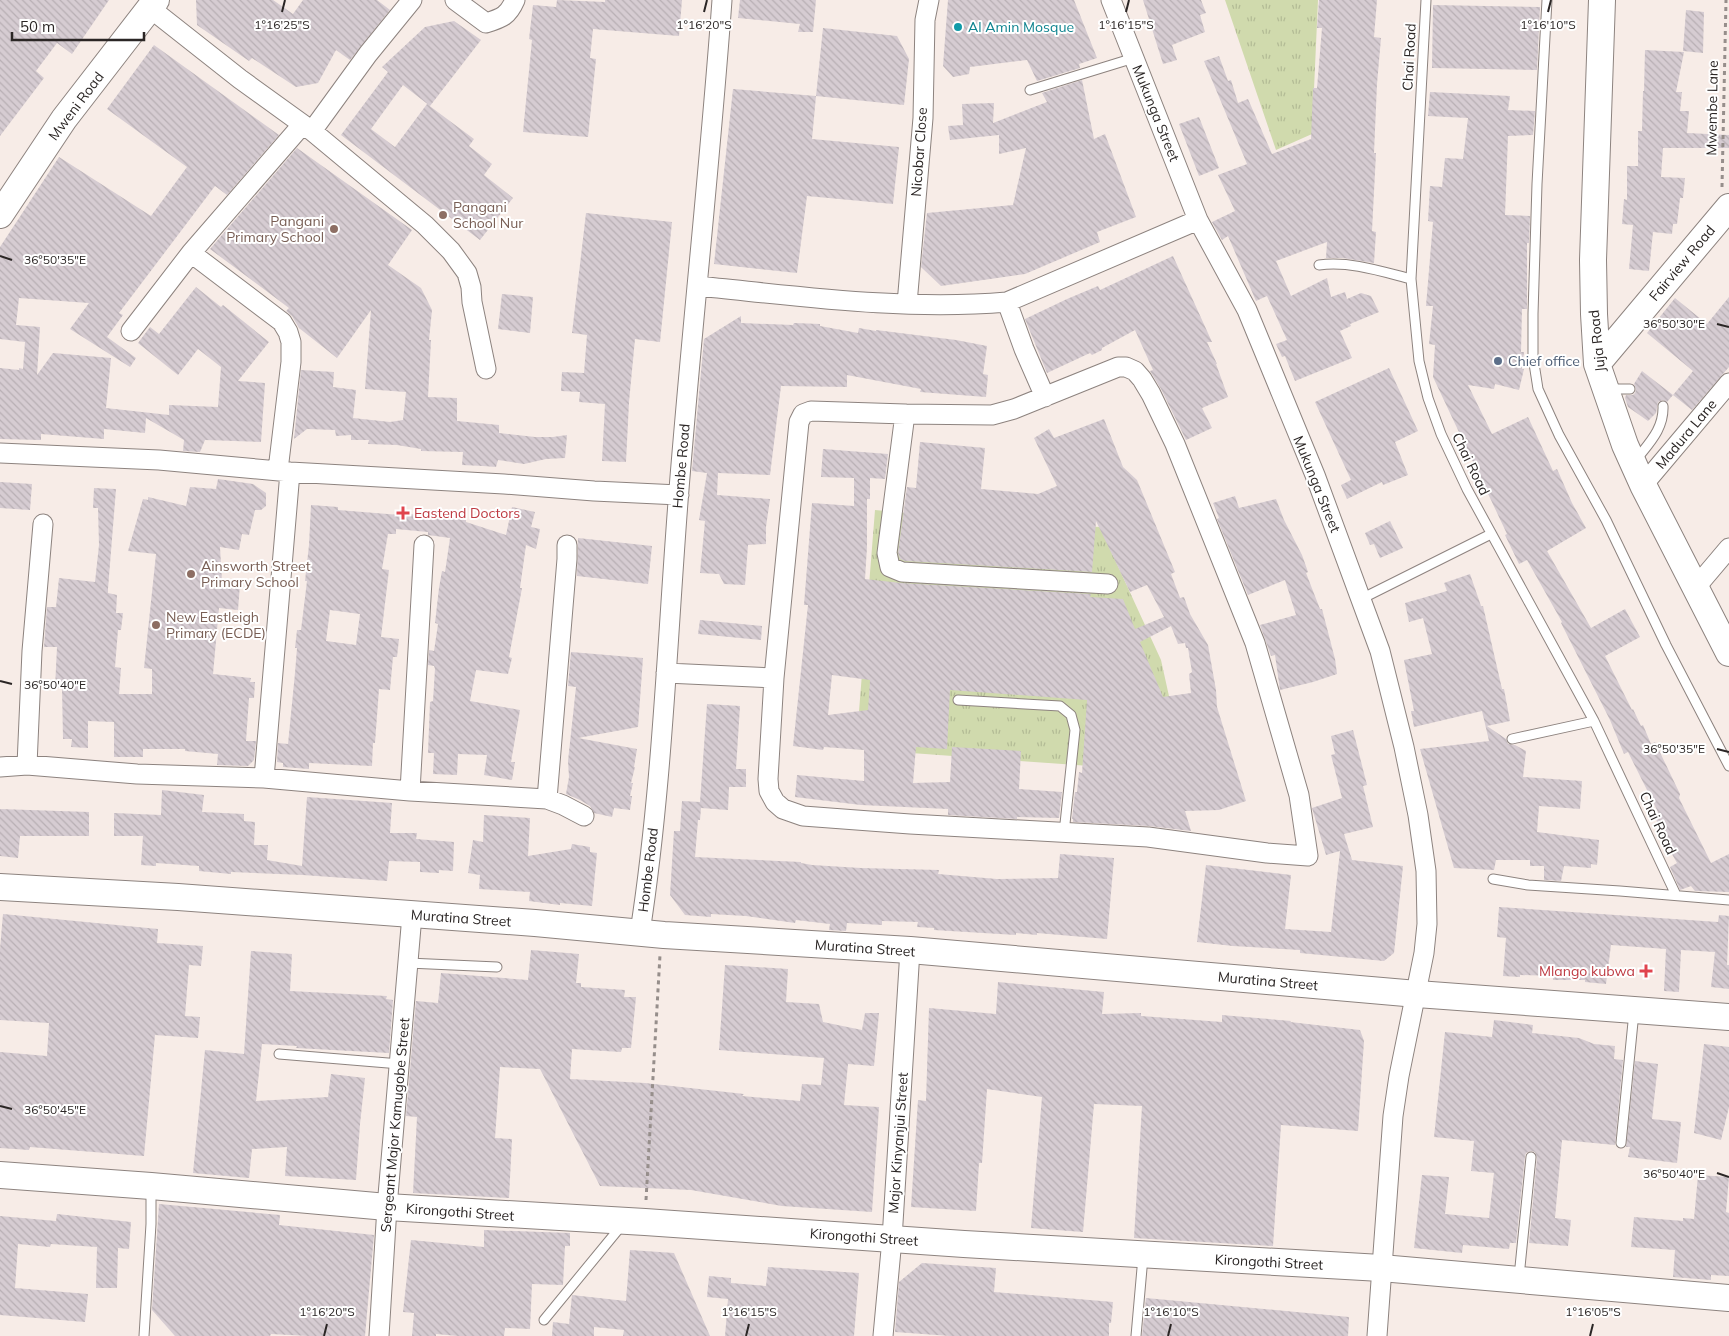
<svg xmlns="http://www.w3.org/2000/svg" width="1729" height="1336" font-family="Mulish,sans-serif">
	<defs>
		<pattern id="park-tufts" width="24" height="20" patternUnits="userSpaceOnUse" patternTransform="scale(1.25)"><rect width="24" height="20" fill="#d0daad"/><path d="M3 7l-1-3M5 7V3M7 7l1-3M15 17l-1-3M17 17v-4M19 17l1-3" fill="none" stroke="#b3bb95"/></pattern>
		<pattern id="building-back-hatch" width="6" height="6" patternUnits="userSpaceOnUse" patternTransform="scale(1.25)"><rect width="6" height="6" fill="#d6ccd2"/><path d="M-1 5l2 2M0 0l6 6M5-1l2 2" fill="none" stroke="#b8afb4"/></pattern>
	</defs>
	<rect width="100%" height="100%" fill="#f7ece7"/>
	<path fill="url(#park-tufts)" d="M1225,0H1318L1312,134L1276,150Z
		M875,510L981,520L1100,527L1161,660L1186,773L856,749Z"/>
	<path fill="url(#building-back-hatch)" fill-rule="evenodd" d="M0,0H109L72,54L57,43L36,71L44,78L0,136Z
		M196,0H273L293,14L303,0H377L390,10L350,60L336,50L318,83L296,87L252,58L249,61L197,25Z
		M557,0L605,2V0H682L679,36L593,29L590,58L596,59L588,137L523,132L532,40L529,39L533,5L556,7Z
		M740,0H816L813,32H798L800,24L738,18Z
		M948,0H1074L1097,58L1079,64L1080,68L1037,81L1027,60L970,67L969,74L953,77L943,66Z
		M1143,0H1201L1206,13L1200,15L1205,32L1172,45L1177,60L1163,64Z
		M1319,0H1377L1374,37L1381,38L1377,84L1374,153H1376L1372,231L1376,232L1374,263L1343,258H1326L1327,242L1276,261L1291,296L1327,278L1331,297L1345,292L1347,299L1361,293L1371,296L1379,312L1350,324L1351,326L1340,331L1352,358L1295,381L1285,356L1282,357L1276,344L1287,340L1267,296L1256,301L1228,236L1222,240L1212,222L1235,211L1218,175L1247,164L1204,61L1219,56L1228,81L1231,80L1238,103L1248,99L1272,154L1311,139L1313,88H1317L1322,28H1317Z
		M1433,5L1540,7L1537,70L1432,68Z
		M1686,10L1704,12L1703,53L1683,51Z
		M454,21L481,40L430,106L403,85L371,129L395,147L427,104L474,139L469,146L492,164L484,175L513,198L480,240L341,135L388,72L382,67L425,27Z
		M823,28L897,36L909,59L904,105L816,96Z
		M154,45L279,135L227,195L215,186L119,313L123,315L107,337L136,358L130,367L70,329L89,303L19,298L16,325L40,327L37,375L53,353L111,358L106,408L169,415V405L218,407L221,367L198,349L178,375L138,343L150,327L159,334L196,287L221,307L223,305L269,342L238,381L265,383L261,442L205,440L200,452L183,451L184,440L146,418L145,433L104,429V439L41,434V440L0,439V368L19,370V368L23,369L25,342L0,339V247L59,157L151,216L187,167L107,109Z
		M1645,50L1684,52L1676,92H1682L1680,111H1689L1687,133L1729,135V148H1663L1661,177L1685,178L1683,198H1680L1677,224H1673L1672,234L1653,232L1649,271L1629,269L1633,225L1622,224L1624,199L1627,200V166H1638V131H1642L1643,91H1644Z
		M1082,80L1094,139L1105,134L1136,217L1097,232L1100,242L1025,274L941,286L921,267L927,213L1013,205L1026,148L999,154V135L950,140L948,126L963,125L962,104L994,103L993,123L1047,102L1042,93Z
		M733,89L816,96L812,139L899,147L893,204L807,196L797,273L714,264Z
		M1430,92L1510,96L1508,110L1535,111L1533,135L1508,136L1505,215L1530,216L1529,243H1527V309H1522L1521,352H1524L1522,369H1524L1519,390L1495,384L1494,389L1468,385L1492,434L1528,417L1553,471L1557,469L1572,503L1586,528L1547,551L1591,628L1625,609L1640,637L1605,656L1632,710L1633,709L1641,726L1643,725L1651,744L1655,742L1680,794L1679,798L1711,863L1729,854V892L1695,891L1691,886L1680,890L1670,867L1677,863L1661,835L1655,815L1658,812L1628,752L1624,754L1610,720L1561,623L1562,622L1527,560L1519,564L1505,535L1507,534L1433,377L1435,345L1429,344L1433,306H1426L1433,222L1428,221L1430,186L1442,187L1445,158L1463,159L1468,118L1428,116Z
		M1199,117L1219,168L1199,176L1179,124Z
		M297,148L412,230L388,265L421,288L432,310L429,340H431L428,397L457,398V421L499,425V433L535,437H553L567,435L565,458L546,459L524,464L498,460L496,467L483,466L462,465L463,452L421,451V449L397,445L368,444L369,440H351V435L336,436L335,430L307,429L294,439L301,370L334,372L333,387L356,390L353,418L390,422L403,420L406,392L365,389L371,310L337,358L299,328L292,316L286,311L289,308L210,249Z
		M586,213L672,222L660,342L635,339L629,402L626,462L602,461L605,404L579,402L580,392L561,391L562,372L584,373L587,335L572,333Z
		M1173,256L1212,342H1207L1217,364H1216L1228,397L1202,408L1212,428L1186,440L1161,389L1150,371L1153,370L1135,330L1102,348V350L1092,355L1090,353L1047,373L1025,319L1067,299L1098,286L1100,290Z
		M502,294L533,297L530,333L498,329Z
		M1729,297V367L1692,410L1673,395L1693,371L1647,333L1675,298L1707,324Z
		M741,316V323L793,325L794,323L820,324V326L858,333L859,328L876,331V330L956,340L987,346L983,374L988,375L986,397L920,392L921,389L847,375V387L781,386L770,475L718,473L717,495L770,499L766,527V544L748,545L745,585L724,584L719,574L700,573L705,521L699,520L707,473L692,471L704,339Z
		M1389,368L1418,431L1395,442L1408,475L1383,485L1382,482L1347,499L1341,485L1351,480L1315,402Z
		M1642,371L1673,395L1667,402L1663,400L1658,402L1656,413L1648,421L1628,407L1625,398L1626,395H1633L1635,393L1636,389L1634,384Z
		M1104,419L1123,467L1137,480L1175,572L1171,574L1180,598L1184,597L1190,614L1208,645L1216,690L1217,707L1246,801L1219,810L1185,811L1191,831L1149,826L1073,822V819H1072L1075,792H1077L1079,772L1082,773L1087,700L950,690L947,749L916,747L913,783L950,782L952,747L1021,751L1019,789L1062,792L1059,818L1017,817V819L948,815V809L861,805L795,797L797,775L864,781V750L824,747L823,750L793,746L808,605H804L812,503L854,506V478L821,477L823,449L888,454L885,479L870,478V499H867V547L865,579L901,583L1091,594L1090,597L1123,599L1135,629L1164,617L1147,585L1130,592L1096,521L1092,572L905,561L900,559L898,553L907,487L916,488L920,442L985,448L981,489L1038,494L1057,486L1034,438L1049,429L1054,438ZM1171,626L1178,644L1185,643L1186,648H1188L1192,672L1189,674L1191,693L1163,697L1140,642ZM832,675L870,680L868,710L828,715Z
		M218,479L253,484L266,493V506L261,510H255L249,535L242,534L239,550L220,547L222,582L240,584L238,610L219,608L213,674L251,678L250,682H255L254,698H249L246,741H256L254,760L248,766L217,765L218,754L185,751V749H143V757H114V722L88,721V748L71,747L72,739H63L62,688H55L57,647H44L47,607H56L59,578L95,582L99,545L98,508H93L94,488L116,489L108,589V593L117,595L116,613H123L121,630H118L115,667L121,668L119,694H152V669L144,668L156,554L128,551L143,499L148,500V497L186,506L190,487L216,489Z
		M0,482L32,484L30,510L0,508Z
		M1235,496L1239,508L1276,499L1284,520L1302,555L1308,572L1306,573L1320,609H1322L1335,659L1337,674L1313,682L1280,690L1275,655L1271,656L1260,625L1296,615L1285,580L1248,595L1217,519L1219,518L1213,503Z
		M311,505L338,507V510L400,515V513L431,516V514L466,520V522L506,535L512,507L535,512L531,527L540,529L536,549L526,545L520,588H522L509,657L512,658L508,674L476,670L470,701L520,710L511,762H515L512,780L484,775L487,755L458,754L457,775L433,774L434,753H428L430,702L433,701L435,669L434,666L428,665L429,650L434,651L438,624L435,623L439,588L442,571L445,572L450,538L428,535V532L396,529V534H388L382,569L389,570L381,637L399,639L397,657H393L390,690L379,689L375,743H373L372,766L309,763V769L283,767V763L277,762L278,743L288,744L295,673L297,648H295L297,630H301L307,581H305L309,545ZM330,610L360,614L356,645L326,641Z
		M1390,521L1403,548L1380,558L1374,544L1370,545L1365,533Z
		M578,538L652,546L648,584L577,576Z
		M1470,574L1481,606H1483L1502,689H1504L1510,721L1487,726L1506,739L1508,744L1515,745L1526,751L1523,777L1582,781L1580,809L1539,806L1537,832L1599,840L1597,865L1591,864V868L1564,866L1561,881L1544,880V866H1530V860H1496L1494,870L1454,868L1420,749L1489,741L1482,711L1414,727L1411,711H1414L1404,660L1432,654L1423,618L1409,622L1405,603L1447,591L1444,583Z
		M700,620L762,626L761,640L698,634Z
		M571,652L643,658L638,727L578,738L637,749L634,767H635L631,783H633L630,796H632L630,810L614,808L612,817L594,813L590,806L580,800L566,794L569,777L568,761L576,687L568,686Z
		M707,704L740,706L736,769H746V787H729L728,810L701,808L700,820H698L695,857L801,862V863L812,865L861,868L939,870L938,874L997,879L1058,878L1060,854L1114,858L1107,939L1037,933V935L1016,933V935L934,930V928L917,927L918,922L882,921V925L847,923L846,931L829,930L830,924L796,920L795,923L746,916L711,914V917L685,915L670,895L674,831H680L682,801L700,802Z
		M1353,730L1367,785L1363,786L1373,827L1344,834L1352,860L1403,866L1394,953L1384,961L1300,953V950L1233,946L1197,942L1206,865L1291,875L1285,929L1331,932L1340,851L1326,855L1312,808L1342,798L1331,755L1335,754L1331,736Z
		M162,790L204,795L202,812L244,814V821L255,822L254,845H268L267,860L302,866L307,797L392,803L390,833H417L416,839L454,842L453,871L439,870V873L420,872V862L389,861L387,881L303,875L231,872V874L199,871V866L156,863V866L141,865L143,836H114V813L161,815Z
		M0,809L89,812V836H20L18,858L0,856Z
		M484,815L530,818L528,856L571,849L572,844L590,847V852L597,853L592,906L560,903V905L529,901L530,892L479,889L480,875L468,873L473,840L483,842Z
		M1499,907L1718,922L1719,915L1729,916L1727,965H1729V989L1711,987L1715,952L1681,950L1679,992L1664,991L1666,949L1611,945L1606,984L1585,982V980H1553V976L1520,975V977L1503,976L1506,938L1497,937Z
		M3,914L158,929L157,943L203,946L201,966L189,965L185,1016L200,1017L198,1038L155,1035L144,1156L30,1147L29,1150L0,1148V1052L47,1056L49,1023L0,1020V949Z
		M531,950L579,954L576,983H581V987L625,990L624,997H636L631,1048H622L621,1052L572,1049L570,1079L645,1083L744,1094L742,1096L800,1101L802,1084L821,1085L824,1058L719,1050L725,965L788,969L786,1002L819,1004L823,1022L862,1030L865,1013H879L874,1066L848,1064L844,1105L879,1107L872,1212L782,1206L691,1190L600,1186L540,1069L500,1067L495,1138L512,1139L509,1198L413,1193L417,1117L406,1116L416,1001L438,1003L441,973L528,980Z
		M251,951L292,954L290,991L387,996L386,999L393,1000L389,1053L296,1048L297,1046L262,1044L256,1101L328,1097L331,1074L365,1078L360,1124L356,1180L285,1176L287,1147L252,1149L249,1178L193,1173L205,1050L244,1054Z
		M998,982L1104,992L1102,1014L1141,1013V1016L1222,1022V1015L1291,1021L1290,1022L1360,1030L1364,1041L1358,1131L1281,1125L1273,1246L1134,1238L1142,1106L1094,1104L1083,1232L1031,1228L1042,1097L987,1089L982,1163H979L976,1211L911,1207L918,1100L926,1101L929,1008L996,1014Z
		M1494,1020L1533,1025L1532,1033L1579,1038L1594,1044L1615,1046L1614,1059L1623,1060L1615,1145L1562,1140L1555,1218L1571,1220L1568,1246L1529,1243L1537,1158L1535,1152L1531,1151L1526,1153L1525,1156L1516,1243H1510L1509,1249L1463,1245L1462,1253L1414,1248L1422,1175L1449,1177L1445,1214L1489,1218L1494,1173L1471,1171L1474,1141L1434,1137L1445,1032L1492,1037Z
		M1704,1044L1729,1047V1107L1721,1140L1694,1133Z
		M1635,1061L1658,1064L1652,1119L1681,1122L1677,1163L1628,1157L1630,1147H1626Z
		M1698,1175L1729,1177L1726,1212L1729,1213V1276L1711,1275V1280L1673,1277L1675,1250L1631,1247L1634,1217L1683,1221V1218L1694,1219Z
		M159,1204L280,1215L279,1225L374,1235L365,1336H308L271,1334L270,1336H175L152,1310Z
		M57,1214L131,1222L129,1249L118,1248L117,1288H96L97,1247L51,1244L50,1247L18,1244L15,1288L88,1294L85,1322L0,1315V1216L56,1221Z
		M484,1230L570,1233V1246H565L563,1285L532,1284L530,1329L505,1328L504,1336H458L436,1334V1336H412L414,1313L403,1312L411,1240L484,1247Z
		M630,1250L674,1253L710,1336H623L624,1330L594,1327V1336H552L553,1322L569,1324L572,1295L626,1301Z
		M922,1263L996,1268L994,1292L1113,1302L1111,1323H1109V1336H950L895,1332L899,1282Z
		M768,1267L859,1273L854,1336H725L728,1299L707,1297L709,1276L731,1278V1283L766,1286Z
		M1146,1298L1349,1317L1348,1336H1142Z"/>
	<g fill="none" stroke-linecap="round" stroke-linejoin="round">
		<defs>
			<path id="lane" d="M1426,0L1411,279L1419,361L1428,398L1441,434L1467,489L1594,721L1676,895
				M1547,0L1537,184L1533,314V357L1538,389L1559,435L1606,520L1666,645L1729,766
				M1030,90L1134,58
				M1319,265C1350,261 1380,271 1411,279
				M1609,389H1630
				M1636,460C1649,443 1664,429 1663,406
				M1361,599L1491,534
				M958,700L1060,706L1071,715L1075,730L1064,833
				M1512,739L1594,721
				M1493,879L1528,885L1620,891L1729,900
				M408,963L497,967
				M279,1054L400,1064
				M1621,1143L1634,1012
				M1519,1277L1531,1157
				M544,1320L622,1225
				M144,1336L151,1224V1189
				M1136,1336L1143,1257"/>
			<path id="street" d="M455,0L486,23C502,18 508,16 515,0
				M1111,0L1198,220L1247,310L1315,475L1380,651L1404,747L1418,815L1426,871L1427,924L1424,953L1399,1076L1393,1116L1377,1336
				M150,8L240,79L312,131L425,225L451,251L467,273L471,287L472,302L486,369
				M312,131L368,54L412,0
				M191,253L282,322L288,332L291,342V362L278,470
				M697,286C799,296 904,311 1007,302L1198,220
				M1007,302L1024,349L1045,397
				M907,304L923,118L925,20L929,0
				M131,331L191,253L302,125
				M1118,367H1126L1135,371L1142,379L1151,394L1175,444L1255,643L1299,795L1308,856L1267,853L1148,837L910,824L803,816L783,809L775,802L769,791L768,779L774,678L799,422L803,414L811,411L905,414L992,415L1014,409Z
				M905,414L887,553L890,567L902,572L1108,584
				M0,453L159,460L290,472L504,484L594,491L679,495
				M1643,485L1729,383
				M1696,587L1729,548
				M666,673L774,678
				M27,765L32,651L43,524
				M0,767L27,765L137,774L264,778L410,791L547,799L563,805L584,816
				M264,778L290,472
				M410,791L424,545
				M547,799L567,559V545
				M640,932C662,790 667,645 678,502C691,334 710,167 722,0
				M379,1336L387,1207L412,915
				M883,1336L892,1239L910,950"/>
			<path id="secondary" d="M1602,0L1593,260L1594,314L1597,364L1625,445L1643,485L1729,653
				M0,215L64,119L156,0
				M1597,364L1729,207
				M0,887L178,897L535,923L664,935L910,950L1417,994L1729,1017
				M0,1175L151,1186L387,1207L645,1222L964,1244L1381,1268L1729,1298"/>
		</defs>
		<use href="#lane" stroke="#8d837f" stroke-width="11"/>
		<use href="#street" stroke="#8d837f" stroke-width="21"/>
		<use href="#secondary" stroke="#8d837f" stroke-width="28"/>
		<path stroke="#968e8b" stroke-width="3" stroke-dasharray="4 4" stroke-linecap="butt" d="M1722,187L1726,0
			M646,1200L660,955"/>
		<use href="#lane" stroke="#fff" stroke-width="9"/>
		<use href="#street" stroke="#fff" stroke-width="19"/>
		<use href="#secondary" stroke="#fff" stroke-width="26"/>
	</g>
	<path fill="none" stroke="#2b2625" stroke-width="2" d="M282,12L285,0M704,12L707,0M1126,12L1129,0M1548,12L1551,0M0,256L12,260M1717,324L1729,327M0,681L12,684M1717,749L1729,752M0,1106L12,1109M1717,1173L1729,1177M324,1336L327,1324M746,1336L749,1324M1168,1336L1171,1324M1590,1336L1593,1324"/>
	<circle fill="#0f9aa8" stroke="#fff" stroke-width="2" cx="958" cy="27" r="5"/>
	<g fill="#8d6e63" stroke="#fff" stroke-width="2">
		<circle cx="443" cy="215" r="5"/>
		<circle cx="334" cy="229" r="5"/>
		<circle cx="191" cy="574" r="5"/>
		<circle cx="156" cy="625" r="5"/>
	</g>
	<circle fill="#5c6f8a" stroke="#fff" stroke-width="2" cx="1498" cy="361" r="5"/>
	<g fill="#e0444e" stroke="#fff" stroke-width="2">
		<path d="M400.5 505.5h5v5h5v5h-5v5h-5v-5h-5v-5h5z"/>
		<path d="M1643.5 963.5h5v5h5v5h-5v5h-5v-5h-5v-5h5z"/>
	</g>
	<g text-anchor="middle" stroke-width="4" stroke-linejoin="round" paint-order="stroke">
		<g font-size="14" fill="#0d838f" stroke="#fff" text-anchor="start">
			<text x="968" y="32">Al Amin Mosque</text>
		</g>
		<g font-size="14" fill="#2b2625" stroke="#fff">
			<text transform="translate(1409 57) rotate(-87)" y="5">Chai Road</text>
			<text transform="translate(76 106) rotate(-53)" y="5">Mweni Road</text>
			<text transform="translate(1712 108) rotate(-89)" y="5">Mwembe Lane</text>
			<text transform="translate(1156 113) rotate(68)" y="5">Mukunga Street</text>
			<text transform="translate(919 152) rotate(-86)" y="5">Nicobar Close</text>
			<text transform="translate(1682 263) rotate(-50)" y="5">Fairview Road</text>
			<text transform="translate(1597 341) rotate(-96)" y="5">Juja Road</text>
			<text transform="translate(1686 434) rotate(-50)" y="5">Madura Lane</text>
			<text transform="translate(1471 464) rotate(64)" y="5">Chai Road</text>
			<text transform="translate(681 466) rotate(-85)" y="5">Hombe Road</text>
			<text transform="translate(1317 484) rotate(68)" y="5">Mukunga Street</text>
			<text transform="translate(1658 823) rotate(65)" y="5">Chai Road</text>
			<text transform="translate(648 870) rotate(-83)" y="5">Hombe Road</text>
			<text transform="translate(461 918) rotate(4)" y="5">Muratina Street</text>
			<text transform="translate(865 948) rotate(4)" y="5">Muratina Street</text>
			<text transform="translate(1268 981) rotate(5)" y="5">Muratina Street</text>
			<text transform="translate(395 1125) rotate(-85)" y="5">Sergeant Major Kamugobe Street</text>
			<text transform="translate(898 1143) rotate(-86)" y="5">Major Kinyanjui Street</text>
			<text transform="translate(460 1212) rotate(4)" y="5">Kirongothi Street</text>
			<text transform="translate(864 1237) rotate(4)" y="5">Kirongothi Street</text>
			<text transform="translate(1269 1262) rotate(3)" y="5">Kirongothi Street</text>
		</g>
		<g font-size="14" fill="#785e54" stroke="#fff" text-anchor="start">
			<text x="453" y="212">Pangani<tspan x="453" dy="16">School Nur</tspan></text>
			<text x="324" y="226" text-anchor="end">Pangani<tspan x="324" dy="16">Primary School</tspan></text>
			<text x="201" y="571">Ainsworth Street<tspan x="201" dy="16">Primary School</tspan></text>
			<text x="166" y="622">New Eastleigh<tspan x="166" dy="16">Primary (ECDE)</tspan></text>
		</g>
		<g font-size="14" fill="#4e5e75" stroke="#fff" text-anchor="start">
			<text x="1508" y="366">Chief office</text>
		</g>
		<g font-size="14" fill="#be3a42" stroke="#fff" text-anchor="start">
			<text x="414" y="518">Eastend Doctors</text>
			<text x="1635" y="976" text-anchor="end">Mlango kubwa</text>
		</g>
	</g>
	<g font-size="12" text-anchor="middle" fill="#2b2625" stroke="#fff" stroke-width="4" stroke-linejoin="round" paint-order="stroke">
		<text x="282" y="29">1°16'25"S</text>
		<text x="704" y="29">1°16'20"S</text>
		<text x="1126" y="29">1°16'15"S</text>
		<text x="1548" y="29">1°16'10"S</text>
		<text x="55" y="264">36°50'35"E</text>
		<text x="1674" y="328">36°50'30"E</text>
		<text x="55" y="689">36°50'40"E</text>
		<text x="1674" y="753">36°50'35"E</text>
		<text x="55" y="1114">36°50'45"E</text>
		<text x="1674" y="1178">36°50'40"E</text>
		<text x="327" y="1316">1°16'20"S</text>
		<text x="749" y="1316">1°16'15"S</text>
		<text x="1171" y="1316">1°16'10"S</text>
		<text x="1593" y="1316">1°16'05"S</text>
	</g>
	<path d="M12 32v8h132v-8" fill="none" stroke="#2b2625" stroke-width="2.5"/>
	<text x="20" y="32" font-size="15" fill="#2b2625" stroke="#ffffff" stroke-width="4" paint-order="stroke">50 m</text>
</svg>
